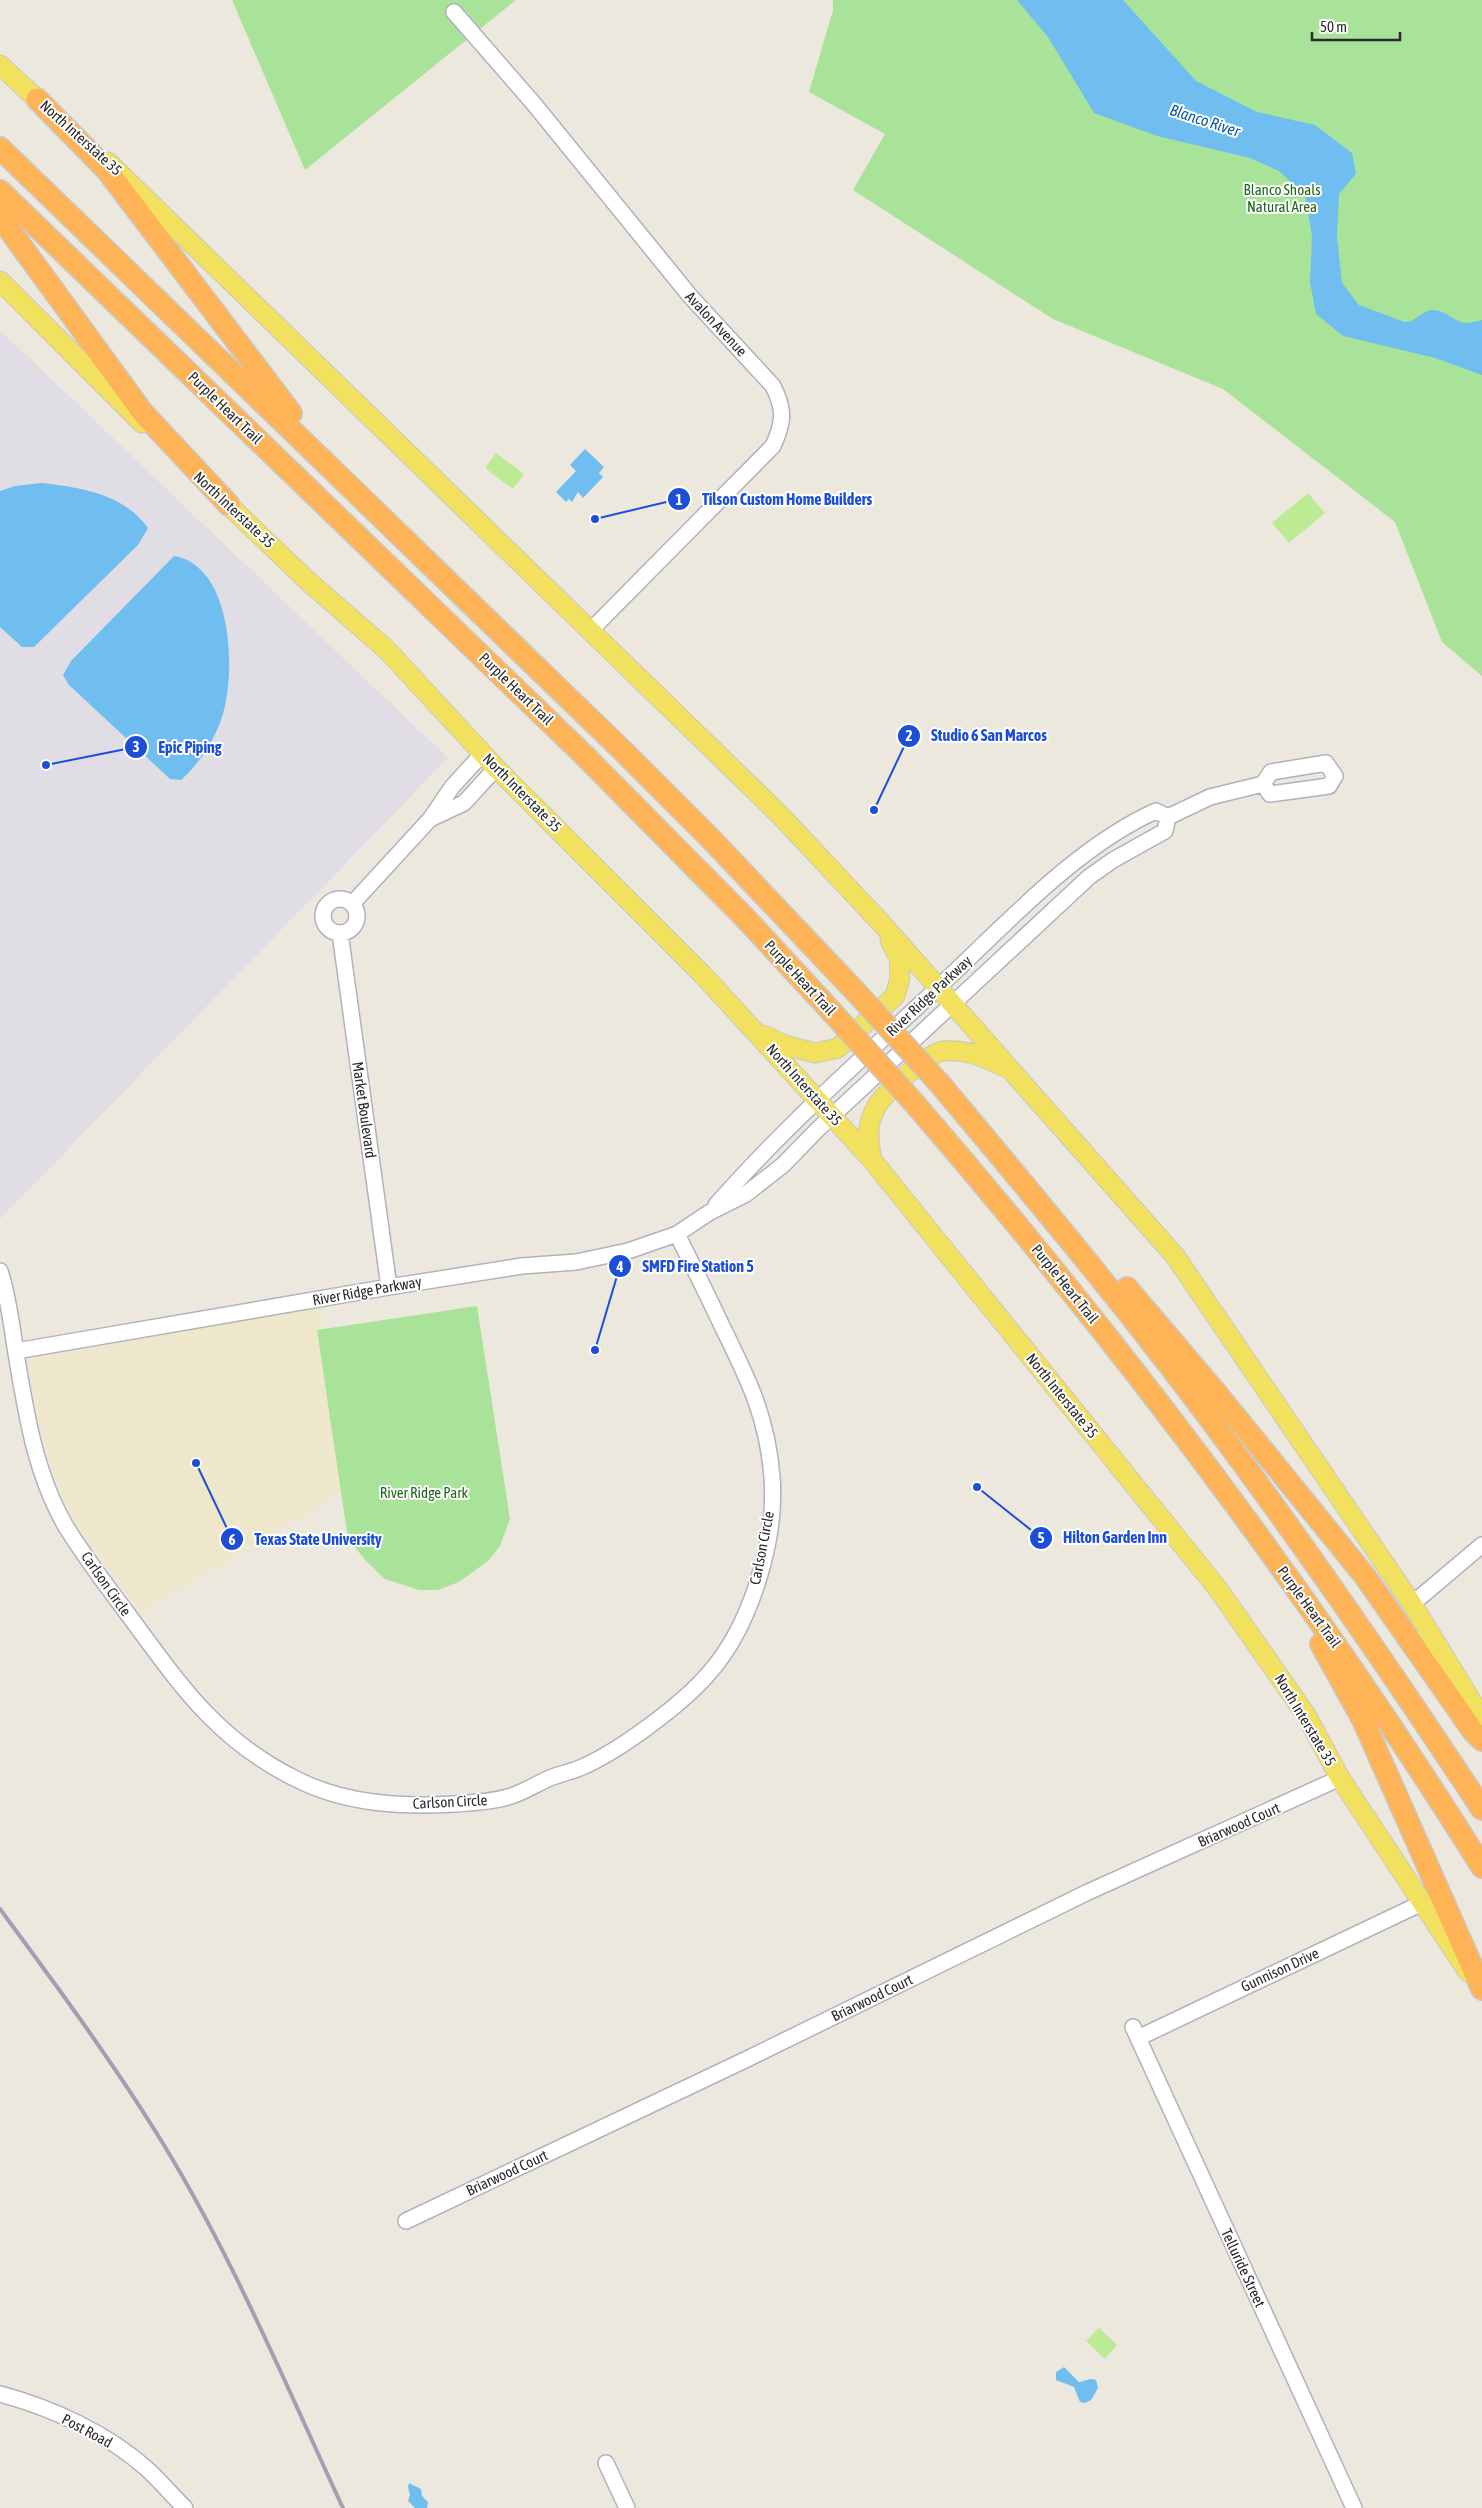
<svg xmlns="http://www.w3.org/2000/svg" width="1482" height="2508" font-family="'Asap Condensed',sans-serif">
	<rect width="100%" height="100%" fill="#ede8dd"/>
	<path fill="#e1dde5" d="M0,330L448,758L0,1219Z"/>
	<path fill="#eee7cc" d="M320,1304L346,1490L141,1612L80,1529L69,1511L53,1472L37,1416L29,1367L32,1356L40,1352Z"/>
	<path fill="#a9e399" d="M232,0H516L305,170Z
		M833,0H1482V676L1442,642L1395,522L1223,389L1053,319L853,190L885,134L809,92L833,10Z
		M477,1306L510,1519L500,1546L488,1561L459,1582L438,1590H419L385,1579L366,1561L348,1539L317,1330Z"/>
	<path fill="#bceb95" d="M496,453L524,474L513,489L485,468Z
		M1308,493L1325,513L1289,543L1272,523Z
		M1099,2328L1117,2345L1105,2359L1086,2341Z"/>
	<path fill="#70beef" d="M1017,0H1123L1196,81L1257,112L1315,125L1352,153L1356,174L1339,194L1337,237L1342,283L1359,305L1405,322C1415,323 1422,310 1433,310C1446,310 1453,322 1466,323C1471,323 1477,321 1482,320V375L1435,358L1343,336L1316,314L1310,282L1312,236L1305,195L1279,171L1250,158L1157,136L1094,113L1048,37Z
		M585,449L604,467L599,473L603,477L583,498L578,492L572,502L569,499L566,502L556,492L576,471L570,465Z
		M41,483C80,487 124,494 148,528L138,545L34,647H22L0,627V491L15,486Z
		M174,556C234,566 237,675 221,720C213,742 199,764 181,780L170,779L69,685L63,675L71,661Z
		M1064,2367L1079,2382L1091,2379L1096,2380L1098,2388L1091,2400L1085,2403L1080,2402L1074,2387L1056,2380V2372Z
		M409,2483L421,2489L422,2496L428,2502L427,2508H415L408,2501L410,2495L408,2487Z"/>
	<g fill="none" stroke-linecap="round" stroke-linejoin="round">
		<defs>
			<path id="minor" d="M454,12L534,104L690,296L773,386C785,410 784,422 773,446L590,631
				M1168,817L1210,797L1263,784L1271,772L1326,763L1335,776L1329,786L1270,794L1263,784
				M432,818L464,803L496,768
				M323 916a17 17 0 1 1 34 0a17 17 0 1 1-34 0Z
				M352,904L431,818L452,787L483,753
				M340,933L389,1287
				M716,1205C786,1125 865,1056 943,983C1005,925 1077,846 1156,811L1168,817
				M0,1271C8,1295 11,1321 15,1347C25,1407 34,1471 65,1525C83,1555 106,1585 127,1613C179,1683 215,1739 296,1779C345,1804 400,1807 454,1804C472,1803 491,1802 508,1797C523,1793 536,1784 550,1778C560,1774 570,1772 580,1768C618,1752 683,1704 710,1672C751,1625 777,1539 772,1477C767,1415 748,1379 721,1324C707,1294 692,1264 677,1234
				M16,1351L389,1287L522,1266L576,1262L628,1251L677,1234L710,1212L746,1194L783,1165L817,1130L1089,877L1113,860L1165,831L1168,817
				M1412,1604L1482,1545
				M1133,2027L1354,2508
				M1138,2038L1422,1903
				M406,2221L745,2060L1086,1893L1340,1778
				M0,2394C52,2408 107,2433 147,2469C160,2481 172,2495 185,2508
				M606,2463L627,2508"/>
			<path id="major" d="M0,65L48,109
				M108,162L780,815L883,925L1175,1256L1412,1604L1482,1718
				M0,281L142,423
				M218,495L309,582L387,650L496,768L704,976L872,1160L1218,1589L1306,1715L1340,1778L1468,1972
				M763,1035L788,1046L815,1053L838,1048L895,996L900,978L899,958L890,940
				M872,1160C870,1147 867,1135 870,1122C872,1116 875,1109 878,1104C887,1091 928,1053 943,1051C965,1049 983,1056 1002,1066"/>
			<path id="highway" d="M37,99L106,169L291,413
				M0,148L625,753L709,837L855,991
				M0,191L586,757L747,920L831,1011
				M0,217L143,413L229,505
				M940,1084C1005,1162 1071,1240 1134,1320C1258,1477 1372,1642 1482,1809
				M915,1104C1122,1344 1314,1598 1482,1867
				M1127,1288L1218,1395L1364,1575L1473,1731L1482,1740
				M1321,1644L1363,1720L1482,1989"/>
		</defs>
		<use href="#minor" stroke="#b1b1bf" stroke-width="18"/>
		<use href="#major" stroke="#c8c8c8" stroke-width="21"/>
		<use href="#highway" stroke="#c8c8c8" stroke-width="24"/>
		<use href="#minor" stroke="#fff" stroke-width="15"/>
		<use href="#major" stroke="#f1e15e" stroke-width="19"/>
		<use href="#highway" stroke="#feb456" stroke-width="21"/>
		<path stroke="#a0a0b5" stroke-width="4" d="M0,1909C53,1981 107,2054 154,2129C229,2248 284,2381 343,2508"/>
		<defs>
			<path id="highway-bridge" d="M855,991L940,1084
				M831,1011L915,1104"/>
		</defs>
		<use href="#highway-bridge" stroke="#c8c8c8" stroke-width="24" stroke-linecap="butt"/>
		<use href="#highway-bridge" stroke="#feb456" stroke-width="21"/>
	</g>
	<g text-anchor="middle" stroke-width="4" stroke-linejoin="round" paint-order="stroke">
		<g font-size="15" fill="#2b2b2b" stroke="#fff">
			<text transform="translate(81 138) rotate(42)" y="5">North Interstate 35</text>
			<text transform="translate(716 324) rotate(47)" y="5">Avalon Avenue</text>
			<text transform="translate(225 408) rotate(44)" y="5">Purple Heart Trail</text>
			<text transform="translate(234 510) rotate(43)" y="5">North Interstate 35</text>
			<text transform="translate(516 689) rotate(44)" y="5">Purple Heart Trail</text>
			<text transform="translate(522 793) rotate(45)" y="5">North Interstate 35</text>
			<text transform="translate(800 978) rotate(47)" y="5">Purple Heart Trail</text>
			<text transform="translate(929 996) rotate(-43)" y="5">River Ridge Parkway</text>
			<text transform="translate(804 1085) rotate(48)" y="5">North Interstate 35</text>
			<text transform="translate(364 1110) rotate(82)" y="5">Market Boulevard</text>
			<text transform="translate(1065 1284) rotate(51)" y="5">Purple Heart Trail</text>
			<text transform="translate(367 1291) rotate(-10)" y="5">River Ridge Parkway</text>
			<text transform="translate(1062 1396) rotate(51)" y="5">North Interstate 35</text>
			<text transform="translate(762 1548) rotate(-79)" y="5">Carlson Circle</text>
			<text transform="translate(106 1584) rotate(55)" y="5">Carlson Circle</text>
			<text transform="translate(1309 1607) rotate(54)" y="5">Purple Heart Trail</text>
			<text transform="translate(1305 1720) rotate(59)" y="5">North Interstate 35</text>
			<text transform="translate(450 1802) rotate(-3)" y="5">Carlson Circle</text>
			<text transform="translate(1239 1825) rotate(-24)" y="5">Briarwood Court</text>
			<text transform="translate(1280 1970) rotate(-25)" y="5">Gunnison Drive</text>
			<text transform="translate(872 1998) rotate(-26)" y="5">Briarwood Court</text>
			<text transform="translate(507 2173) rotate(-25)" y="5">Briarwood Court</text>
			<text transform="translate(1243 2268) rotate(65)" y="5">Telluride Street</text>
			<text transform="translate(87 2431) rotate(28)" y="5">Post Road</text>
		</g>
		<g font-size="15" fill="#21691a" stroke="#fff">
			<text x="1282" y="195">Blanco Shoals<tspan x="1282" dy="17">Natural Area</tspan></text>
			<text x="424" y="1498">River Ridge Park</text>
		</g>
		<g font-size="16" font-style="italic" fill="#0d5a9d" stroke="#fff">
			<text transform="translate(1205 120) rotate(18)" y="6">Blanco River</text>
		</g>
	</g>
	<path fill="none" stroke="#1d4ed8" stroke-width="2" d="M595 519L679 499M874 810L909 736M46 765L136 747M595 1350L620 1266M977 1487L1041 1538M196 1463L232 1539"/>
	<g fill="#1d4ed8" stroke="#fff" stroke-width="2">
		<circle cx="595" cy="519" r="5"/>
		<circle cx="874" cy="810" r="5"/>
		<circle cx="46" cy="765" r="5"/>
		<circle cx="595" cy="1350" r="5"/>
		<circle cx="977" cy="1487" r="5"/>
		<circle cx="196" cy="1463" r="5"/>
		<circle cx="679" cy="499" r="12"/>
		<circle cx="909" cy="736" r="12"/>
		<circle cx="136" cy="747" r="12"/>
		<circle cx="620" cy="1266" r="12"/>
		<circle cx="1041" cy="1538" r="12"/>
		<circle cx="232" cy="1539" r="12"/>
	</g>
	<g font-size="15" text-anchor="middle" font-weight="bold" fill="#fff">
		<text x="679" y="505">1</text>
		<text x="909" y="741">2</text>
		<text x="136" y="752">3</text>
		<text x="620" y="1272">4</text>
		<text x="1041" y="1543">5</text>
		<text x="232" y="1545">6</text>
	</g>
	<g font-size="16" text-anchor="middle" font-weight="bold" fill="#1d4ed8" stroke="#fff" stroke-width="4" stroke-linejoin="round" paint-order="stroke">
		<text x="787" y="505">Tilson Custom Home Builders</text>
		<text x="989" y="741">Studio 6 San Marcos</text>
		<text x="190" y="753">Epic Piping</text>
		<text x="698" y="1272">SMFD Fire Station 5</text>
		<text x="1115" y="1543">Hilton Garden Inn</text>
		<text x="318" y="1545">Texas State University</text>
	</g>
	<path d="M1312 32v8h88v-8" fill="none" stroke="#2b2b2b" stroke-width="2.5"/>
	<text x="1320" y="32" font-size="15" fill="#2b2b2b" stroke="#ffffff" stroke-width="4" paint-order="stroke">50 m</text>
</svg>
